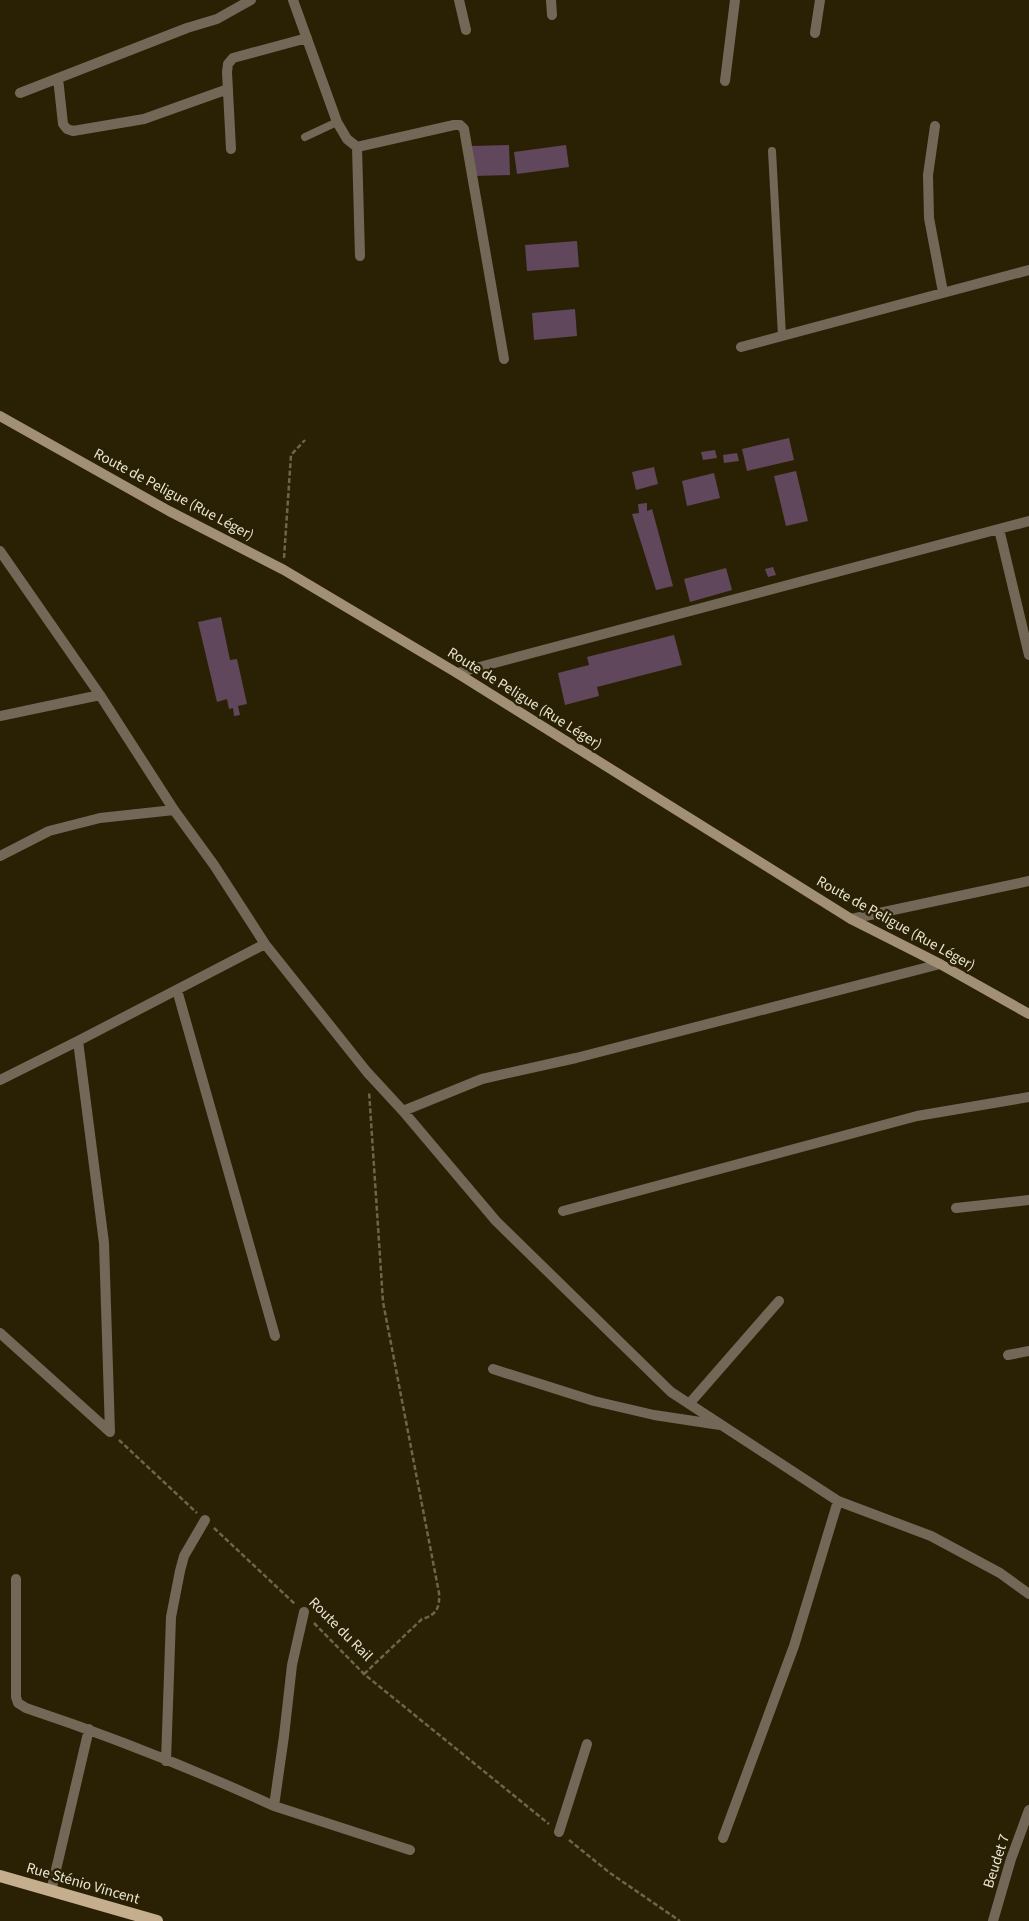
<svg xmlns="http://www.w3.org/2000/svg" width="1029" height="1921" font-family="'Source Sans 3',sans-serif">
	<rect width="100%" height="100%" fill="#2a2104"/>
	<path fill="#60475b" d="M509,145L510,175L473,176L472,146Z
		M566,145L569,167L517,174L514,152Z
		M577,241L579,267L527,271L525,245Z
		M575,309L577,336L534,340L532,313Z
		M789,438L794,460L747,471L742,449Z
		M715,450L717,458L703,460L701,452Z
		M737,453L739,461L724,463L723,455Z
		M654,467L658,484L636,490L632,472Z
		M796,471L808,521L786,526L774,476Z
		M714,473L720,498L687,506L682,481Z
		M647,503V511L652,509L673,586L656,590L632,514L639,513L638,504Z
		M773,567L776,575L768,577L765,569Z
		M726,568L732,590L690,602L684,579Z
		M221,617L230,660L237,659L247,704L238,706L240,715L234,716L233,708L229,709L227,699L217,702L198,622Z
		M674,635L682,665L597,687L599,696L565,705L558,673L589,665L587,657Z"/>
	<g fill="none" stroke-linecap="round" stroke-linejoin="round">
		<path stroke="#6c644b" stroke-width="2.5" stroke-dasharray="5 2.5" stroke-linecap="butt" d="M284,558L291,455L305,440
			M119,1440L197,1513
			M214,1528L296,1605
			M314,1623L364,1674L549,1824
			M364,1674L422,1619C437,1615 440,1607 439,1593L383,1302L369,1091
			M569,1840L610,1873L680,1921"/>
		<path stroke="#736858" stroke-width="8" d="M305,137L337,122
			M772,151L782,336"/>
		<path stroke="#736858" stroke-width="10" d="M293,0L337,122L347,139L357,147L454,125H460L464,129L504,359
			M459,0L466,30
			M551,0L552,15
			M815,33L820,0
			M58,78L63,124L67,129L73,131L144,119L228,89
			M725,81L735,0
			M20,93L187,28L217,19L251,0
			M935,126L928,175L929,218L943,292
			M357,147L360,256
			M231,149L227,72L228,64L233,58L307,38
			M741,347L1029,270
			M999,529L1029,655
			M0,551L100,695L174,810L214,865L265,944L367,1072L403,1111L496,1221L671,1392L838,1501L931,1536L1000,1573L1029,1594
			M457,673L1029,521
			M0,716L100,695
			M0,856L49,831L100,818L174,810
			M851,919L1029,881
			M177,990L275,1336
			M78,1041L104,1243L110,1432
			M0,1080L78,1041L265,944
			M403,1111L482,1079L576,1058L940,964
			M956,1208L1029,1200
			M563,1211L917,1116L1029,1097
			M0,1333L110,1432
			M1008,1355L1029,1351
			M493,1369L594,1401L654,1415L720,1425
			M689,1404L779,1301
			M16,1579V1697L18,1703L26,1708C110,1736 193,1769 274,1806L284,1736L292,1665L304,1612
			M166,1761L171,1617L180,1571L184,1556L205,1520
			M274,1806L410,1850
			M559,1832L587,1744
			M723,1838L794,1646L838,1501
			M51,1891L89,1729
			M993,1921L1011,1859L1029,1810"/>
		<path stroke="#a18f76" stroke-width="10" d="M0,416L169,511L284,570L457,673L851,919L940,964L1029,1014"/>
		<path stroke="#c5ae8d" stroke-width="12" d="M0,1876L157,1921"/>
	</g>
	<g text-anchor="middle" stroke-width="5" stroke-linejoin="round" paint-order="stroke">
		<g font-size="15" fill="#e9e4d3" stroke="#2a2104">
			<text transform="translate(174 494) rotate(28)" y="5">Route de Peligue (Rue Léger)</text>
			<text transform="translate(525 698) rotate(32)" y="5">Route de Peligue (Rue Léger)</text>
			<text transform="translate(896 923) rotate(29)" y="5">Route de Peligue (Rue Léger)</text>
			<text transform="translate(341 1629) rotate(45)" y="5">Route du Rail</text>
			<text transform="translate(996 1861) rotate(-72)" y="5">Beudet 7</text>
			<text transform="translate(83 1883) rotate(16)" y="5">Rue Sténio Vincent</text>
		</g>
	</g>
</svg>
